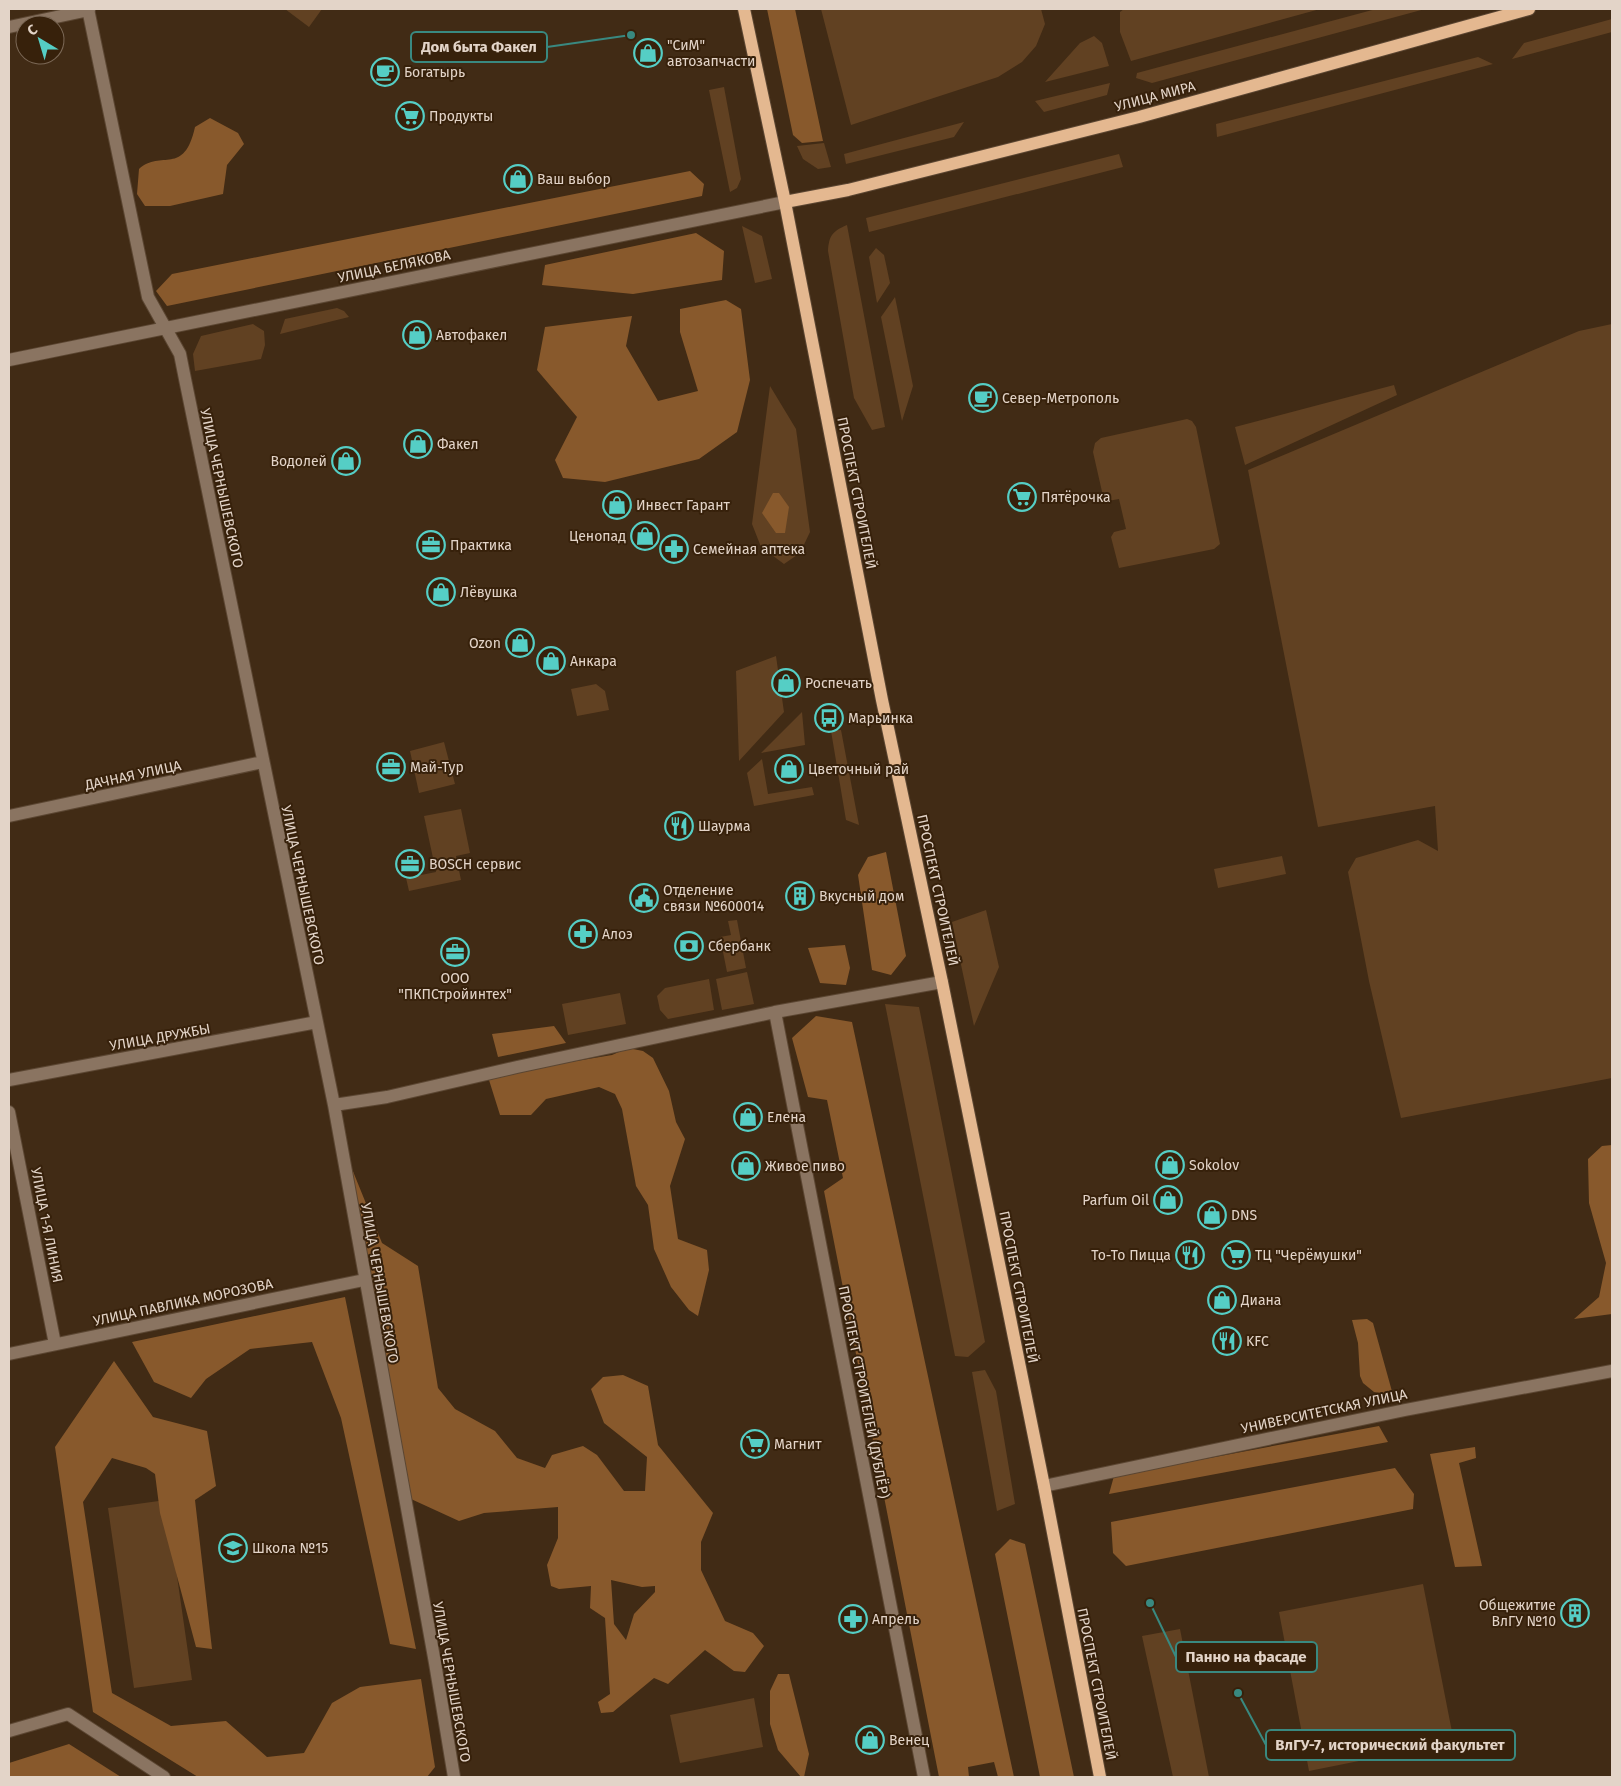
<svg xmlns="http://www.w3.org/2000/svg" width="1621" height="1786" font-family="'Fira Sans',sans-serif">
	<rect width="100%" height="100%" fill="#412b15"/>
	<path fill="#614122" d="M285,9H322L309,27Z
		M821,9H1041L1045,24L1036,46L1022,62L998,77L851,125Z
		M1124,9H1320L1131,61L1120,32V12Z
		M1376,9H1425L1152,83L1136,78L1137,73Z
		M1612,19V32L1512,59L1524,43Z
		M1094,36L1102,43L1109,66L1045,82L1080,43Z
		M1478,57L1493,64L1217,137L1216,124Z
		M1110,83L1107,95L1044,112L1035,101Z
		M724,87L741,179L737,188L730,192L709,90Z
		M964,122L954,137L846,164L844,154Z
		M824,143L831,167L818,169L803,159L797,146Z
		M1119,154L1123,167L869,232L866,218Z
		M847,225L885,427L872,430L854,398L828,251C829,235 833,231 847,225Z
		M742,226L762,236L772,279L755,283Z
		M876,248L884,255L890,283L877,303L869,257Z
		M895,297L913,386L902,421L881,317Z
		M337,308L344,311L349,317L280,334L285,319Z
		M253,324L264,331L265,345L261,359L195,371L193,354L201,336Z
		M1612,324V1078L1401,1118L1369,981L1348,872L1356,858L1418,840L1438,851L1435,806L1318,827L1248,470L1579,331Z
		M1394,385L1397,395L1245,465L1235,427Z
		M770,386L796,429L810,532L800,553L784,564L761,547L752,524Z
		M1187,419L1192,421L1196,427L1220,544L1214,549L1119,568L1111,537L1114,532L1126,529L1119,499L1108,501L1103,496L1093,452L1095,443L1101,438Z
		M776,656L784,712L739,761L736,671Z
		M596,684L605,691L609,710L577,716L571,689Z
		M802,712L805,745L761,753Z
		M841,730L859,825L846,820L831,731Z
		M444,742L455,784L419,793L410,751Z
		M762,759L768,794L812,787L814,795L754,806L747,773Z
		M461,809L470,853L456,856L461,880L409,891L406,878L436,872L424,816Z
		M1282,856L1286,874L1218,888L1214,869Z
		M986,910L999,967L974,1026L952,922Z
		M737,920L746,968L727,972L720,937L731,935L728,921Z
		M747,972L754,1004L722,1010L716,979Z
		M709,979L714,1010L668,1019L660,1010L657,996L665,988Z
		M620,993L626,1024L568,1035L562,1004Z
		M885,1004L919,1007L985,1342L968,1357L955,1356Z
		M985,1370L996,1391L1015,1504L997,1511L972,1372Z
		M166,1500L192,1680L134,1688L108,1508Z
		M1423,1584L1454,1742L1309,1771L1279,1612Z
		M1180,1629L1209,1777H1173L1142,1636Z
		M754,1698L763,1747L680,1763L670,1715Z"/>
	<path fill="#88592c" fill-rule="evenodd" d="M767,9H795L823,141L802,143L793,135Z
		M210,118L238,133L244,144L227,165L223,194L170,206H145L137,194L139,169C161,149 184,177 195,127Z
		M690,171L704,184L702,196L167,306L156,291L172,274Z
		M696,233L724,251L722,280L633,294L542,285L545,265Z
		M726,300L741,309L750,380L737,432L699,459L605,482L563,478L555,460L577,417L537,370L545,327L632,316L626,346L658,401L698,391L680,332V309Z
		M773,493H779L789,507L785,533H776L762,513Z
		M886,852L906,956L891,975L872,970L858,875L868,857Z
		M845,945L850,968L846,985L820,983L808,948Z
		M816,1016L852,1022L1014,1777H998L994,1762L968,1767L969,1777H939L824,1191L843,1178L827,1100L808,1097L792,1038Z
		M554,1026L566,1043L498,1057L492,1034Z
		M628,1048L643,1051L653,1058L669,1091L676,1122L685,1139L670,1186L678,1239L707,1250L709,1270L698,1316L689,1310L671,1287L654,1249L648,1205L636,1186L622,1109L615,1094L599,1087L546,1099L531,1115H500L489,1080L540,1067L612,1055Z
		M1612,1145V1314L1574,1319L1599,1297L1606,1263L1589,1203L1588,1159L1602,1146Z
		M348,1159L382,1243L418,1266L438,1388L455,1409L495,1431L517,1458L545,1468L552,1455L583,1446L597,1455L624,1491H645L647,1457L604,1423L591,1389L603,1377L623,1375L648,1386L658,1445L713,1513L701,1542V1570L725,1621L753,1633L764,1646L745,1672L734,1671L705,1650L668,1684L654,1678L613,1712L601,1713L598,1702L610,1694L605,1618L590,1608L591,1586L559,1589L551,1586L547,1565L558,1538V1507L484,1513L459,1521L411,1499ZM611,1580L642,1587L655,1586V1592L634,1614L626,1640L614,1624Z
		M345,1297L416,1649L390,1644L341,1418L312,1342L250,1349L206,1379L191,1398L154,1382L132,1342Z
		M1367,1319L1373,1323L1393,1395L1374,1392L1363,1383L1360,1376L1358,1343L1352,1320Z
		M114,1361L153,1417L207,1431L216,1486L195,1500L212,1649L196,1647L160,1513L155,1474L146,1468L112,1458L83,1502L112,1693L171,1726L226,1721L267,1757L304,1753L332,1703L360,1687L421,1679L435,1767L427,1777H198L93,1712L55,1447Z
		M1379,1426L1388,1442L1109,1494L1114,1476Z
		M1475,1447L1476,1458L1459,1463L1482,1566L1455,1567L1430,1454Z
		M1395,1468L1414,1494L1413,1509L1126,1566L1113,1553L1111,1522Z
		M1010,1539L1025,1544L1074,1777H1040L995,1554Z
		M778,1674H789L809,1754L804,1777H801L778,1750L770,1724V1691Z
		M69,1744L121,1777H9V1763Z"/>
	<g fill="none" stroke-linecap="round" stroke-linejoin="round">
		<defs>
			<path id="minor" d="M88,9L148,297L180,354L185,379L334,1105L435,1663L454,1777
				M9,27L89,10
				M9,360L785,202
				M9,816L263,762
				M775,1012L924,1777
				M9,1080L317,1022
				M334,1105L387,1097L517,1067L775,1012L942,982
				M9,1112L55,1344
				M9,1354L364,1280
				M1044,1486L1405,1410L1612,1371
				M9,1731L68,1714L164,1777"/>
			<path id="major" d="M744,9L785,202L882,700L942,982L1044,1486L1100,1777
				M785,202L848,190L1139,117L1529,9"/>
		</defs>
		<use href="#minor" stroke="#5b4632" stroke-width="14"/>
		<use href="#major" stroke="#5b4632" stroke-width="14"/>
		<use href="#minor" stroke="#8a7461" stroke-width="12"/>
		<use href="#major" stroke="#e4b890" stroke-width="12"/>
	</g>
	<defs>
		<symbol id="shop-ring" viewBox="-11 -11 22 22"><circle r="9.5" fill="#37210b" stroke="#55cec5" stroke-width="1.5"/><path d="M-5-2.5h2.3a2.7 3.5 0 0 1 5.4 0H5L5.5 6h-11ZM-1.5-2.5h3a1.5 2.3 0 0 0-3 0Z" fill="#55cec5"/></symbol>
		<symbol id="cafe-ring" viewBox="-11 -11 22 22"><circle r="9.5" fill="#37210b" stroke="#55cec5" stroke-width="1.5"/><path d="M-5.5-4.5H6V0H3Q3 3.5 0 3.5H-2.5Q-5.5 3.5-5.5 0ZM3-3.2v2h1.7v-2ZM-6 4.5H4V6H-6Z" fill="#55cec5"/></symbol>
		<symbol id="supermarket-ring" viewBox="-11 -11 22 22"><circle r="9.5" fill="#37210b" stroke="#55cec5" stroke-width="1.5"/><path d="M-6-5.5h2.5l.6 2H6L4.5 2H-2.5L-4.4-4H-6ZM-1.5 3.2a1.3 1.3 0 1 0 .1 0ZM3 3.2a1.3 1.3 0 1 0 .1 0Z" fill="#55cec5"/></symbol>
		<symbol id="office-ring" viewBox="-11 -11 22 22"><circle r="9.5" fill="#37210b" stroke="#55cec5" stroke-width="1.5"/><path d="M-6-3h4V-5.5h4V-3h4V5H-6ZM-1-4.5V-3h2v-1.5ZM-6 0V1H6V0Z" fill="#55cec5"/></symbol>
		<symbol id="pharmacy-ring" viewBox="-11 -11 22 22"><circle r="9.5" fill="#37210b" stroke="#55cec5" stroke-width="1.5"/><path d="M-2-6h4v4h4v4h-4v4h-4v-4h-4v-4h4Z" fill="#55cec5"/></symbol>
		<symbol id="bus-ring" viewBox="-11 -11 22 22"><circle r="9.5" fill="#37210b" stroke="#55cec5" stroke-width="1.5"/><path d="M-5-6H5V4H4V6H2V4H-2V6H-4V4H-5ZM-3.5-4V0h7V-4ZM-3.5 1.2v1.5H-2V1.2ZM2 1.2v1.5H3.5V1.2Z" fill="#55cec5"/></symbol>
		<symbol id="restaurant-ring" viewBox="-11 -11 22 22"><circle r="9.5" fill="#37210b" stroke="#55cec5" stroke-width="1.5"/><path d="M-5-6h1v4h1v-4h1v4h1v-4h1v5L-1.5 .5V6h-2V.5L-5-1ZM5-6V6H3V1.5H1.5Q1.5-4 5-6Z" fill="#55cec5"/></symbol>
		<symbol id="building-ring" viewBox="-11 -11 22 22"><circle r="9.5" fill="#37210b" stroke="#55cec5" stroke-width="1.5"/><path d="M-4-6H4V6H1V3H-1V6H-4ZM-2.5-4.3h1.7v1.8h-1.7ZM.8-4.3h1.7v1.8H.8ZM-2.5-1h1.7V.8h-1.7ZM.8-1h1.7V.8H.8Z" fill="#55cec5"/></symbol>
		<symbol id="civic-ring" viewBox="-11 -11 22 22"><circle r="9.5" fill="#37210b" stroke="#55cec5" stroke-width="1.5"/><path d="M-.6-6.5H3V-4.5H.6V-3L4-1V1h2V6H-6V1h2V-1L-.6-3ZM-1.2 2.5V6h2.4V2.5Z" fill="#55cec5"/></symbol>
		<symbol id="bank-ring" viewBox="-11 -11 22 22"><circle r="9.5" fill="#37210b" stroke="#55cec5" stroke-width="1.5"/><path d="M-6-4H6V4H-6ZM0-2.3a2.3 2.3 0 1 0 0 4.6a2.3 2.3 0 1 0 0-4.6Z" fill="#55cec5"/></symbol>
		<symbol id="school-ring" viewBox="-11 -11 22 22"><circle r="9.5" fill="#37210b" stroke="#55cec5" stroke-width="1.5"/><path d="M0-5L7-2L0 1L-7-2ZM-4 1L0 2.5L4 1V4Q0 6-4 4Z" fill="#55cec5"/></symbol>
	</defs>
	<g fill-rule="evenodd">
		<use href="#shop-ring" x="632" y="37" width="32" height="32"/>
		<use href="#cafe-ring" x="369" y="56" width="32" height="32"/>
		<use href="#supermarket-ring" x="394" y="100" width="32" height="32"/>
		<use href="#shop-ring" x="502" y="163" width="32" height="32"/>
		<use href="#shop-ring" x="401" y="319" width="32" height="32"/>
		<use href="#cafe-ring" x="967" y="382" width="32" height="32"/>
		<use href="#shop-ring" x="402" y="428" width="32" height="32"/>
		<use href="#shop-ring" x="330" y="445" width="32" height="32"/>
		<use href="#supermarket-ring" x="1006" y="481" width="32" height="32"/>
		<use href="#shop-ring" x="601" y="489" width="32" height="32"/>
		<use href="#shop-ring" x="629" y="520" width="32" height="32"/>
		<use href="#office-ring" x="415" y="529" width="32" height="32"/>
		<use href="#pharmacy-ring" x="658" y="533" width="32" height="32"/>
		<use href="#shop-ring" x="425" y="576" width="32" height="32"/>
		<use href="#shop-ring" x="504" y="627" width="32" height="32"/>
		<use href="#shop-ring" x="535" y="645" width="32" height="32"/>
		<use href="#shop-ring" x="770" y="667" width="32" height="32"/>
		<use href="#bus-ring" x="813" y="702" width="32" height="32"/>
		<use href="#office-ring" x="375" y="751" width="32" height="32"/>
		<use href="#shop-ring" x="773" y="753" width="32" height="32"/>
		<use href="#restaurant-ring" x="663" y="810" width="32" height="32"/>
		<use href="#office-ring" x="394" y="848" width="32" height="32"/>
		<use href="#building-ring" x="784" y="880" width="32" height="32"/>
		<use href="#civic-ring" x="628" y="882" width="32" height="32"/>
		<use href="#pharmacy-ring" x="567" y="918" width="32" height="32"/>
		<use href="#bank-ring" x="673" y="930" width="32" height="32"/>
		<use href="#office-ring" x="439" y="936" width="32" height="32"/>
		<use href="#shop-ring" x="732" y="1101" width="32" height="32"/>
		<use href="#shop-ring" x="1154" y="1149" width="32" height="32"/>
		<use href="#shop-ring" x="730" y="1150" width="32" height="32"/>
		<use href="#shop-ring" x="1152" y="1184" width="32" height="32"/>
		<use href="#shop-ring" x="1196" y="1199" width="32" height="32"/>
		<use href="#restaurant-ring" x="1174" y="1239" width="32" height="32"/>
		<use href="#supermarket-ring" x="1220" y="1239" width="32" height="32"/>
		<use href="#shop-ring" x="1206" y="1284" width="32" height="32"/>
		<use href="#restaurant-ring" x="1211" y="1325" width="32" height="32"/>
		<use href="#supermarket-ring" x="739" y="1428" width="32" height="32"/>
		<use href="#school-ring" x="217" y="1532" width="32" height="32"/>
		<use href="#building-ring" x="1559" y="1597" width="32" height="32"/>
		<use href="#pharmacy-ring" x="837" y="1603" width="32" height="32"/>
		<use href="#shop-ring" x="854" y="1724" width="32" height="32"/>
	</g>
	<g text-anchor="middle" stroke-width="4" stroke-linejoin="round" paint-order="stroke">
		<g font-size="14" fill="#e3d4c8" stroke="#37210b" text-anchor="start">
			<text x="667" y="50">"СиМ"<tspan x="667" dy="16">автозапчасти</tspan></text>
			<text x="404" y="77">Богатырь</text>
			<text x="429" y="121">Продукты</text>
			<text x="537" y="184">Ваш выбор</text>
			<text x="436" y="340">Автофакел</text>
			<text x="1002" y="403">Север-Метрополь</text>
			<text x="437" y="449">Факел</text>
			<text x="327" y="466" text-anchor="end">Водолей</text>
			<text x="1041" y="502">Пятёрочка</text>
			<text x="636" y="510">Инвест Гарант</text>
			<text x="626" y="541" text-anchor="end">Ценопад</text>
			<text x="450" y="550">Практика</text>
			<text x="693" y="554">Семейная аптека</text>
			<text x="460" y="597">Лёвушка</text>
			<text x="501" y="648" text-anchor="end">Ozon</text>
			<text x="570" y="666">Анкара</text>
			<text x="805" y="688">Роспечать</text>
			<text x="848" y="723">Марьинка</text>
			<text x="410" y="772">Май-Тур</text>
			<text x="808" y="774">Цветочный рай</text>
			<text x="698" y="831">Шаурма</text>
			<text x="429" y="869">BOSCH сервис</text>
			<text x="663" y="895">Отделение<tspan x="663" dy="16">связи №600014</tspan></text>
			<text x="819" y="901">Вкусный дом</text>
			<text x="602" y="939">Алоэ</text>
			<text x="708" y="951">Сбербанк</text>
			<text x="455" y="983" text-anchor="middle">ООО<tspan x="455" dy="16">"ПКПСтройинтех"</tspan></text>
			<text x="767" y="1122">Елена</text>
			<text x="1189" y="1170">Sokolov</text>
			<text x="765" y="1171">Живое пиво</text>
			<text x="1149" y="1205" text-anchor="end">Parfum Oil</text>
			<text x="1231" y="1220">DNS</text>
			<text x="1171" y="1260" text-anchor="end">То-То Пицца</text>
			<text x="1255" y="1260">ТЦ "Черёмушки"</text>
			<text x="1241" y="1305">Диана</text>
			<text x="1246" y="1346">KFC</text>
			<text x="774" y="1449">Магнит</text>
			<text x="252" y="1553">Школа №15</text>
			<text x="1556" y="1610" text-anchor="end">Общежитие<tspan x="1556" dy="16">ВлГУ №10</tspan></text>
			<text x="872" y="1624">Апрель</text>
			<text x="889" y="1745">Венец</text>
		</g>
		<g font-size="14" fill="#e3d4c8" stroke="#37210b">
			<text transform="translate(1155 96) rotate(-15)" y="5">УЛИЦА МИРА</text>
			<text transform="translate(394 266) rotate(-12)" y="5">УЛИЦА БЕЛЯКОВА</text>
			<text transform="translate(222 488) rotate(78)" y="5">УЛИЦА ЧЕРНЫШЕВСКОГО</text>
			<text transform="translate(857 493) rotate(79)" y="5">ПРОСПЕКТ СТРОИТЕЛЕЙ</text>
			<text transform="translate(133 775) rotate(-12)" y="5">ДАЧНАЯ УЛИЦА</text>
			<text transform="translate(303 885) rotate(78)" y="5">УЛИЦА ЧЕРНЫШЕВСКОГО</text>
			<text transform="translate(938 890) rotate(78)" y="5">ПРОСПЕКТ СТРОИТЕЛЕЙ</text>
			<text transform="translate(160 1037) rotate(-10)" y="5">УЛИЦА ДРУЖБЫ</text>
			<text transform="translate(47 1225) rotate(79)" y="5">УЛИЦА 1-Я ЛИНИЯ</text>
			<text transform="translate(380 1283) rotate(80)" y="5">УЛИЦА ЧЕРНЫШЕВСКОГО</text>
			<text transform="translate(1019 1287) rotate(79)" y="5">ПРОСПЕКТ СТРОИТЕЛЕЙ</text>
			<text transform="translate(183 1302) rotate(-12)" y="5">УЛИЦА ПАВЛИКА МОРОЗОВА</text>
			<text transform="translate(864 1392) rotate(79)" y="5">ПРОСПЕКТ СТРОИТЕЛЕЙ (ДУБЛЁР)</text>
			<text transform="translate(1324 1411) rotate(-12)" y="5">УНИВЕРСИТЕТСКАЯ УЛИЦА</text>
			<text transform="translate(452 1682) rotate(80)" y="5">УЛИЦА ЧЕРНЫШЕВСКОГО</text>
			<text transform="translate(1097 1684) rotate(79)" y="5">ПРОСПЕКТ СТРОИТЕЛЕЙ</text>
		</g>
	</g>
	<path fill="none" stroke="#398980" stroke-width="2" d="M631 35L547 47M1150 1603L1176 1657M1238 1693L1266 1745"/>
	<g fill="#398980" stroke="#37210b" stroke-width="2">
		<circle cx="631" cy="35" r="5"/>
		<circle cx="1150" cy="1603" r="5"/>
		<circle cx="1238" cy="1693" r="5"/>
	</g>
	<g fill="#37210b" stroke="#398980" stroke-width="2">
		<rect x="411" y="32" width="136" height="30" rx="5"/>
		<rect x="1176" y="1642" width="141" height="30" rx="5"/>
		<rect x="1266" y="1730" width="249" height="30" rx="5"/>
	</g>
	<g font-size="15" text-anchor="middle" font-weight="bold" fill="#e3d4c8">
		<text x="479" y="52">Дом быта Факел</text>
		<text x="1246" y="1662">Панно на фасаде</text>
		<text x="1390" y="1750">ВлГУ-7, исторический факультет</text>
	</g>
	<rect width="1621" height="1786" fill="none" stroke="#e3d4c8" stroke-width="20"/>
	<g transform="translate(40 40) rotate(322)"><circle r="24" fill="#37210b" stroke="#7c6957"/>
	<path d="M0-4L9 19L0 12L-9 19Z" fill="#55cec5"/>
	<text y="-8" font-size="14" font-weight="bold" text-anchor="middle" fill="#e3d4c8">С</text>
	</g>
</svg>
